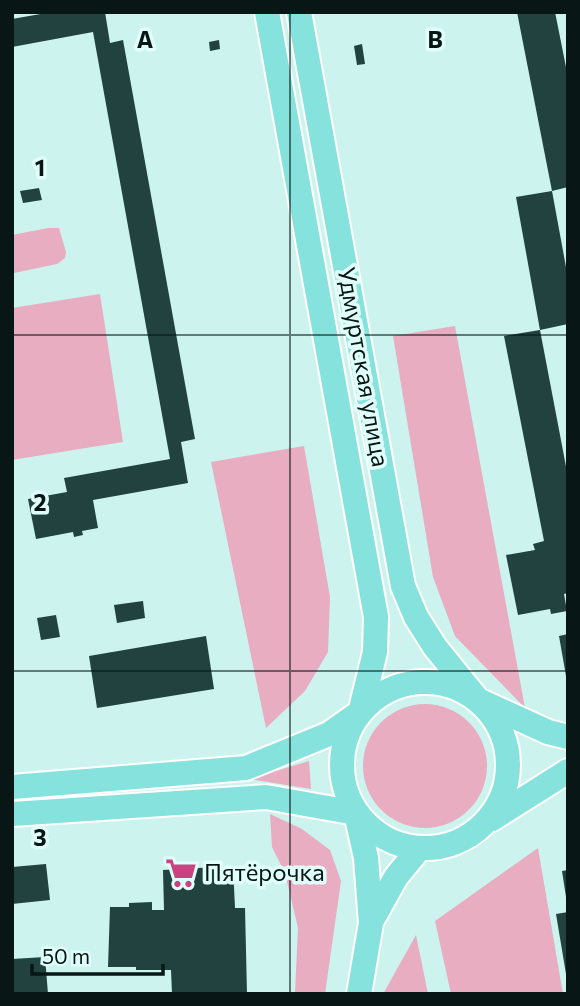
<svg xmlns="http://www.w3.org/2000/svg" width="580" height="1006" font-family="Commissioner,sans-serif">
	<rect width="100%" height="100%" fill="#cdf3ef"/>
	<path fill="#e8adc1" d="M48,228H59L66,252L65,258L57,264L14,273L12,235Z
		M100,294L123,442L12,460V308Z
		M455,326L525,708L455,636L433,577L393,336Z
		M304,446L330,597L328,652L305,691L266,728L211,462Z
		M363 766a62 62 0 1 1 124 0a62 62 0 1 1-124 0Z
		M309,761L311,789L249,779Z
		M270,814L302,829L330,850L341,881L325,994L295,993L298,928L285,873L272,847Z
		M538,848L563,994H451L435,921Z
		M416,935L428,994H383Z"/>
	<path fill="#21423f" d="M52,12H105L110,43L123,40L195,439L181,442L188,483L93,500L98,528L82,531L83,535L74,537L73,532L36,539L28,499L67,492L64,478L170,459L93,32L12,47V19Z
		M517,12H555L568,77V187L552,191Z
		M219,40L220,49L210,51L209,42Z
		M362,44L365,64L357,65L354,46Z
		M39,188L42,200L23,203L20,191Z
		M552,191L568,278V324L540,330L568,477V593L564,594L567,611L551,614L550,609L518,615L506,555L535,550L533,544L544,541L504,336L540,330L516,197Z
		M143,601L145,618L117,623L114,605Z
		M56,615L60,637L41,640L37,618Z
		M568,634V676H566L559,636Z
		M206,636L214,689L97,708L89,656Z
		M46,864L50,900L12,904V867Z
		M233,866L235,908H245L247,994H172L171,970H136V967H108L110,907H129V903L152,902V910H164L163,870Z
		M568,870V897H566L562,871Z
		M568,912V974H566L556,914Z
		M45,957L48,994H13L12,959Z"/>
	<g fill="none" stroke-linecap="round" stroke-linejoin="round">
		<defs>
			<path id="major" d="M267,12L376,617L375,652L360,713
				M299,12L403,586L416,617L435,647L478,700L548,732L568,737
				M342 765a83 83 0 1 1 166 0a83 83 0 1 1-166 0Z
				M12,787L246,768L329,734L356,715
				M356,813L366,858L371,923L359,994
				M12,814L266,797L356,813
				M492,819L568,771
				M371,922L396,877L419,849"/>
		</defs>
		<use href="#major" stroke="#fff" stroke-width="28"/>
		<use href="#major" stroke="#86e2dd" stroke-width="24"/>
	</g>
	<path fill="none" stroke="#081615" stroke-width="2" stroke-opacity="0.55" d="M290,12V994M12,335H568M12,671H568"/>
	<defs>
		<symbol id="supermarket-bare" viewBox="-9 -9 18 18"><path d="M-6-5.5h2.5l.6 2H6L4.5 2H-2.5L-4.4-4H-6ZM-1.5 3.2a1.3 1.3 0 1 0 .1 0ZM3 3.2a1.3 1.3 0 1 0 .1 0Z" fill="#ca4280" stroke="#e0fffb" stroke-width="2.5" paint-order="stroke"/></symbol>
	</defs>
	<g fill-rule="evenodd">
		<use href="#supermarket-bare" x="159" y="851" width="44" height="44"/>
	</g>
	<g text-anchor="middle" stroke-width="7" stroke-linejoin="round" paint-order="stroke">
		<g font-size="24" fill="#081615" stroke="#e0fffb">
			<text transform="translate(363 367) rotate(80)" y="8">Удмуртская улица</text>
		</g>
		<g font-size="24" fill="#081615" stroke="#e0fffb" text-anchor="start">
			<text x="204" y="881">Пятёрочка</text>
		</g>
	</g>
	<g font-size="23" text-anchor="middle" font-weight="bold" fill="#081615" stroke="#e0fffb" stroke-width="7" stroke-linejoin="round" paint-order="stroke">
		<text x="145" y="48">A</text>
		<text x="435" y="48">B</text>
		<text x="40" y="176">1</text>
		<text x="40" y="511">2</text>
		<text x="40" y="846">3</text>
	</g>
	<rect width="580" height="1006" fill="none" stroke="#081615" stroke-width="28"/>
	<path d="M32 964v10h131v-10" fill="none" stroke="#081615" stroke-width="3.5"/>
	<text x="42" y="964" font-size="21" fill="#081615" stroke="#e0fffb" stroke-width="5" paint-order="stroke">50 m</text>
</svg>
